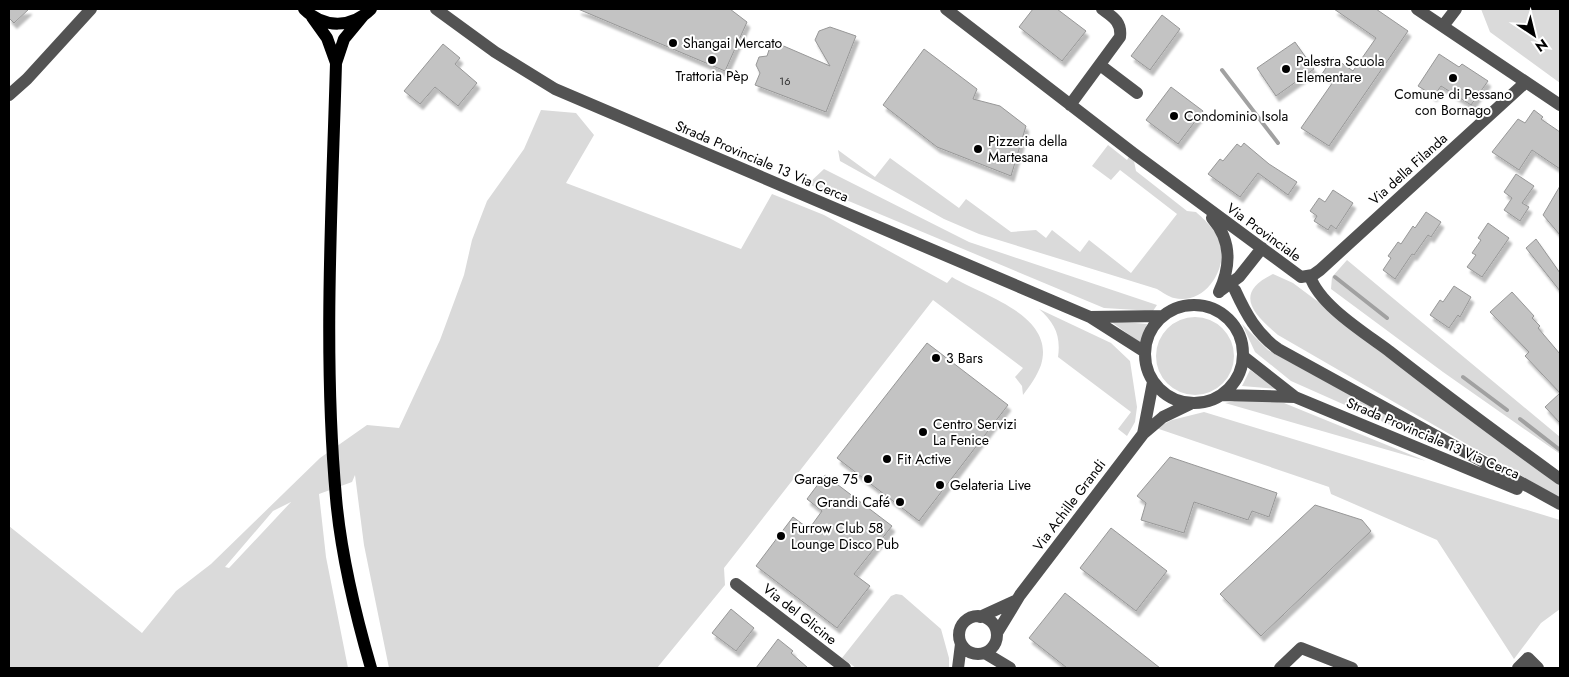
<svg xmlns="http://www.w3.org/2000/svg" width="1569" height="677" font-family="Jost,sans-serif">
	<defs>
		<filter id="shadow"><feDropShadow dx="3" dy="5.5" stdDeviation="1" flood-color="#0004"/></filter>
	</defs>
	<rect width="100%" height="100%" fill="#fff"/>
	<path fill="#dadada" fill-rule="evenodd" d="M1481,9H1560V83L1490,32Z
		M541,110L576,113L594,135L566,183L741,249L772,194L824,215L947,283L952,277C983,296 1056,315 1041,365C1037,376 1030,386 1023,395L1022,386L1015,377L1023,368L933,300L724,568L725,585L657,668H389L364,545L355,475L352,482L319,494L326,557L348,668H9V526L142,633L176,591L211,564L320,458L367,425L399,428L440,340L464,275L472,240L487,201L524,149ZM291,502L229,568L225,567L273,511Z
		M1108,145L1127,160L1129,157L1134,161L1136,171L1187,211L1196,212C1204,219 1219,233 1221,246C1226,272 1204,305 1174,298C1169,297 1162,292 1157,289L979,234L944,219L840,161L838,150L875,177L890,158L959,208L966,199L1011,232L1036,230L1046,238L1052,230L1080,252L1089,240L1131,273L1177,214L1120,170L1111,180L1092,166Z
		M824,169L969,242L1157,305L1153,311L1104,308L808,184Z
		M1347,260L1560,437V454L1443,372L1331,289L1332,277Z
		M1273,274L1293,283L1560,483V498L1278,335C1253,314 1233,293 1273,274Z
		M1039,309L1111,343L1130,361L1137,407L1135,422L1127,436L1118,429L1131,412L1058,357C1061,336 1055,323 1039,309Z
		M1156 356a39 39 0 1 1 78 0a39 39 0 1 1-78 0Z
		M1110,321L1147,324L1142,344Z
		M1242,324L1268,350L1381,412L1426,441L1291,381L1255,352Z
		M1250,370L1277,389L1242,386Z
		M1249,398L1284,403L1426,461L1225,403Z
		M1204,412L1560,520V609L1541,623L1514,659L1437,540L1331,494L1329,487L1156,428L1172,420Z
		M896,594L902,595L941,629L949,658V668H856L842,658L891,596Z"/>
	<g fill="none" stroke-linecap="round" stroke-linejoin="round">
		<path stroke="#a1a1a1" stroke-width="4" d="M1222,70L1278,143
			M1335,277L1387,318
			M1463,377L1507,410
			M1520,419L1560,450"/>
	</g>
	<path fill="#c3c3c3" stroke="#979797" filter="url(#shadow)" d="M9,9H29L14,23L9,18Z
		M578,9H730L747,22L725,71Z
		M1033,9H1057L1086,31L1062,61L1019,27Z
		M1334,9H1376L1408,31L1329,146L1301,128L1333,82L1322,74L1333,57L1353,71L1376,38Z
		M1162,15L1180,29L1150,70L1131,56Z
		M830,27L856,36L826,112L755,85L760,73L756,65L759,57L767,56L772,41L830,66L815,40L819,31Z
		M1295,42L1314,69L1276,96L1257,68Z
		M443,44L460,58L455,64L477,83L458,106L435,87L420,104L404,91Z
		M924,49L977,89L973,99L1000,106L1026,126L1011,176L937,147L883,105Z
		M1439,54L1459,67L1462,64L1488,81L1471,105L1441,86L1434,96L1418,86Z
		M1171,87L1203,111L1178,144L1146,120Z
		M1534,110L1543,117L1541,119L1560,132V169L1532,150L1519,170L1492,152L1518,119L1525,123Z
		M1244,143L1269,164L1297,182L1288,195L1258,173L1240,197L1208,174L1220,159L1223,161L1237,144L1241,147Z
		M1516,174L1534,186L1522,203L1529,207L1520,221L1504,210L1512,198L1504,192Z
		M1560,186V235L1543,215Z
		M1333,190L1353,203L1336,229L1331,225L1328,230L1314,221L1317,216L1310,211L1319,198L1325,202Z
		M1426,212L1441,222L1431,237L1428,235L1414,255L1412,254L1395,279L1383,270L1391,258L1388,256L1398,242L1401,244L1413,226L1415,228Z
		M1488,223L1509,238L1482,277L1467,267L1476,255L1472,253L1481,240L1478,238Z
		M1536,239L1560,273V291L1526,248Z
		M1454,286L1471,297L1460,317L1458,315L1449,328L1430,315L1440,300L1443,302Z
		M1512,292L1534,316L1532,318L1540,326L1538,328L1560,354V423L1545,407L1560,393L1525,356L1529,352L1490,312Z
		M927,343L1008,405L919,521L837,458Z
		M1170,457L1277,493L1269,517L1252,511L1248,520L1194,502L1184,533L1141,520L1146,503L1137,496Z
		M825,475L892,526L854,574L870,586L837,628L756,566L793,517L809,529L822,511L807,499Z
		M1315,505L1362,520L1371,531L1261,636L1220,594Z
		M1111,528L1167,571L1136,611L1080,568Z
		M1065,593L1160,668H1067L1029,638Z
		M731,609L754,628L736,651L712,633Z
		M778,639L793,651L791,653L808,668H756Z"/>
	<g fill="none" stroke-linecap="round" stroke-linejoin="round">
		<path stroke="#535353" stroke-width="12" d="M436,9L495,52L555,89L1090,317L1145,352
			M946,9L1133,153L1301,277L1313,275L1320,270L1526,82
			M1417,9L1560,105
			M1443,26L1456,9
			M1100,65L1137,93
			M9,95L27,79L91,9
			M1070,105L1120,37C1122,22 1113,17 1102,9
			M1212,218C1232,241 1231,266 1219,292
			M1310,276C1319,305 1365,333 1389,351C1445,395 1502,437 1560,479
			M1235,290C1246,314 1257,334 1278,349L1560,504
			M1220,291L1239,277L1262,248
			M1145 354a49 49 0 1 1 98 0a49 49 0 1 1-98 0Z
			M1090,317L1163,316
			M1244,357L1295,397L1517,489
			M1223,395L1295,397
			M1143,434L1153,382
			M736,584L845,668
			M959 635a19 19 0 1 1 38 0a19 19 0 1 1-38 0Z
			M980,617L1015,601
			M997,633L1020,595L1143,434L1163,417L1190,404
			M985,653L1010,668
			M958,668L961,644
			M1280,668L1301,648L1352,668
			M1518,668L1528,658L1538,668"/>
		<path stroke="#000" stroke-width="12" d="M304,9C324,29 352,28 371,9
			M363,16L344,39L336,63C332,208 323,353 336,498C341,555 355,613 371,668
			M312,17L327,38L336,63"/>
	</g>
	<g fill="#000" stroke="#fff" stroke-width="2">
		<circle cx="673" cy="43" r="5"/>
		<circle cx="712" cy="60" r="5"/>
		<circle cx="1286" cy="69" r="5"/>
		<circle cx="1453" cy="78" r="5"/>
		<circle cx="1174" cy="116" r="5"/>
		<circle cx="978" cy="149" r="5"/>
		<circle cx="936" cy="358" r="5"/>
		<circle cx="923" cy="432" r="5"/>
		<circle cx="887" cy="459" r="5"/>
		<circle cx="868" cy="479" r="5"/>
		<circle cx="940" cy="485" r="5"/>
		<circle cx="900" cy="502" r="5"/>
		<circle cx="781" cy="536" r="5"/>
	</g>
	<g text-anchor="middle" stroke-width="4" stroke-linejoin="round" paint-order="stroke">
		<g font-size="11" fill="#313131">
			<text x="785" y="85">16</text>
		</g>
		<g font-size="14" fill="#000" stroke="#fff" text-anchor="start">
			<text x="683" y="48">Shangai Mercato</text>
			<text x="1296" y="66">Palestra Scuola<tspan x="1296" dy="16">Elementare</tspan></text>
			<text x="712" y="81" text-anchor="middle">Trattoria Pèp</text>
			<text x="1453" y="99" text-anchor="middle">Comune di Pessano<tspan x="1453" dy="16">con Bornago</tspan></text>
			<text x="1184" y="121">Condominio Isola</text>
			<text x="988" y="146">Pizzeria della<tspan x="988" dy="16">Martesana</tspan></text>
			<text x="946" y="363">3 Bars</text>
			<text x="933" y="429">Centro Servizi<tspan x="933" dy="16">La Fenice</tspan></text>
			<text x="897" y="464">Fit Active</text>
			<text x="858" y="484" text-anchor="end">Garage 75</text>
			<text x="950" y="490">Gelateria Live</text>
			<text x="890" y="507" text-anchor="end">Grandi Café</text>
			<text x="791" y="533">Furrow Club 58<tspan x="791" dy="16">Lounge Disco Pub</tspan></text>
		</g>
		<g font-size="14" fill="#000" stroke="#fff">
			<text transform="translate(762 161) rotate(23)" y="5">Strada Provinciale 13 Via Cerca</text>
			<text transform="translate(1408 169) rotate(-42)" y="5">Via della Filanda</text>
			<text transform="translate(1264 232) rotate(36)" y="5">Via Provinciale</text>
			<text transform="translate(1433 438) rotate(23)" y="5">Strada Provinciale 13 Via Cerca</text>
			<text transform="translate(1069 505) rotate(-53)" y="5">Via Achille Grandi</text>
			<text transform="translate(800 614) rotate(38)" y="5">Via del Glicine</text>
		</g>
	</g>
	<rect width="1569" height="677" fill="none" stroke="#000000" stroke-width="20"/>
	<g transform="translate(1534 35) rotate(145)" stroke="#ffffff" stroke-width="4" paint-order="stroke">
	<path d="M0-4L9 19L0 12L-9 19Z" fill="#000000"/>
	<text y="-8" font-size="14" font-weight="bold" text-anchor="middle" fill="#000000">N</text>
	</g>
</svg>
